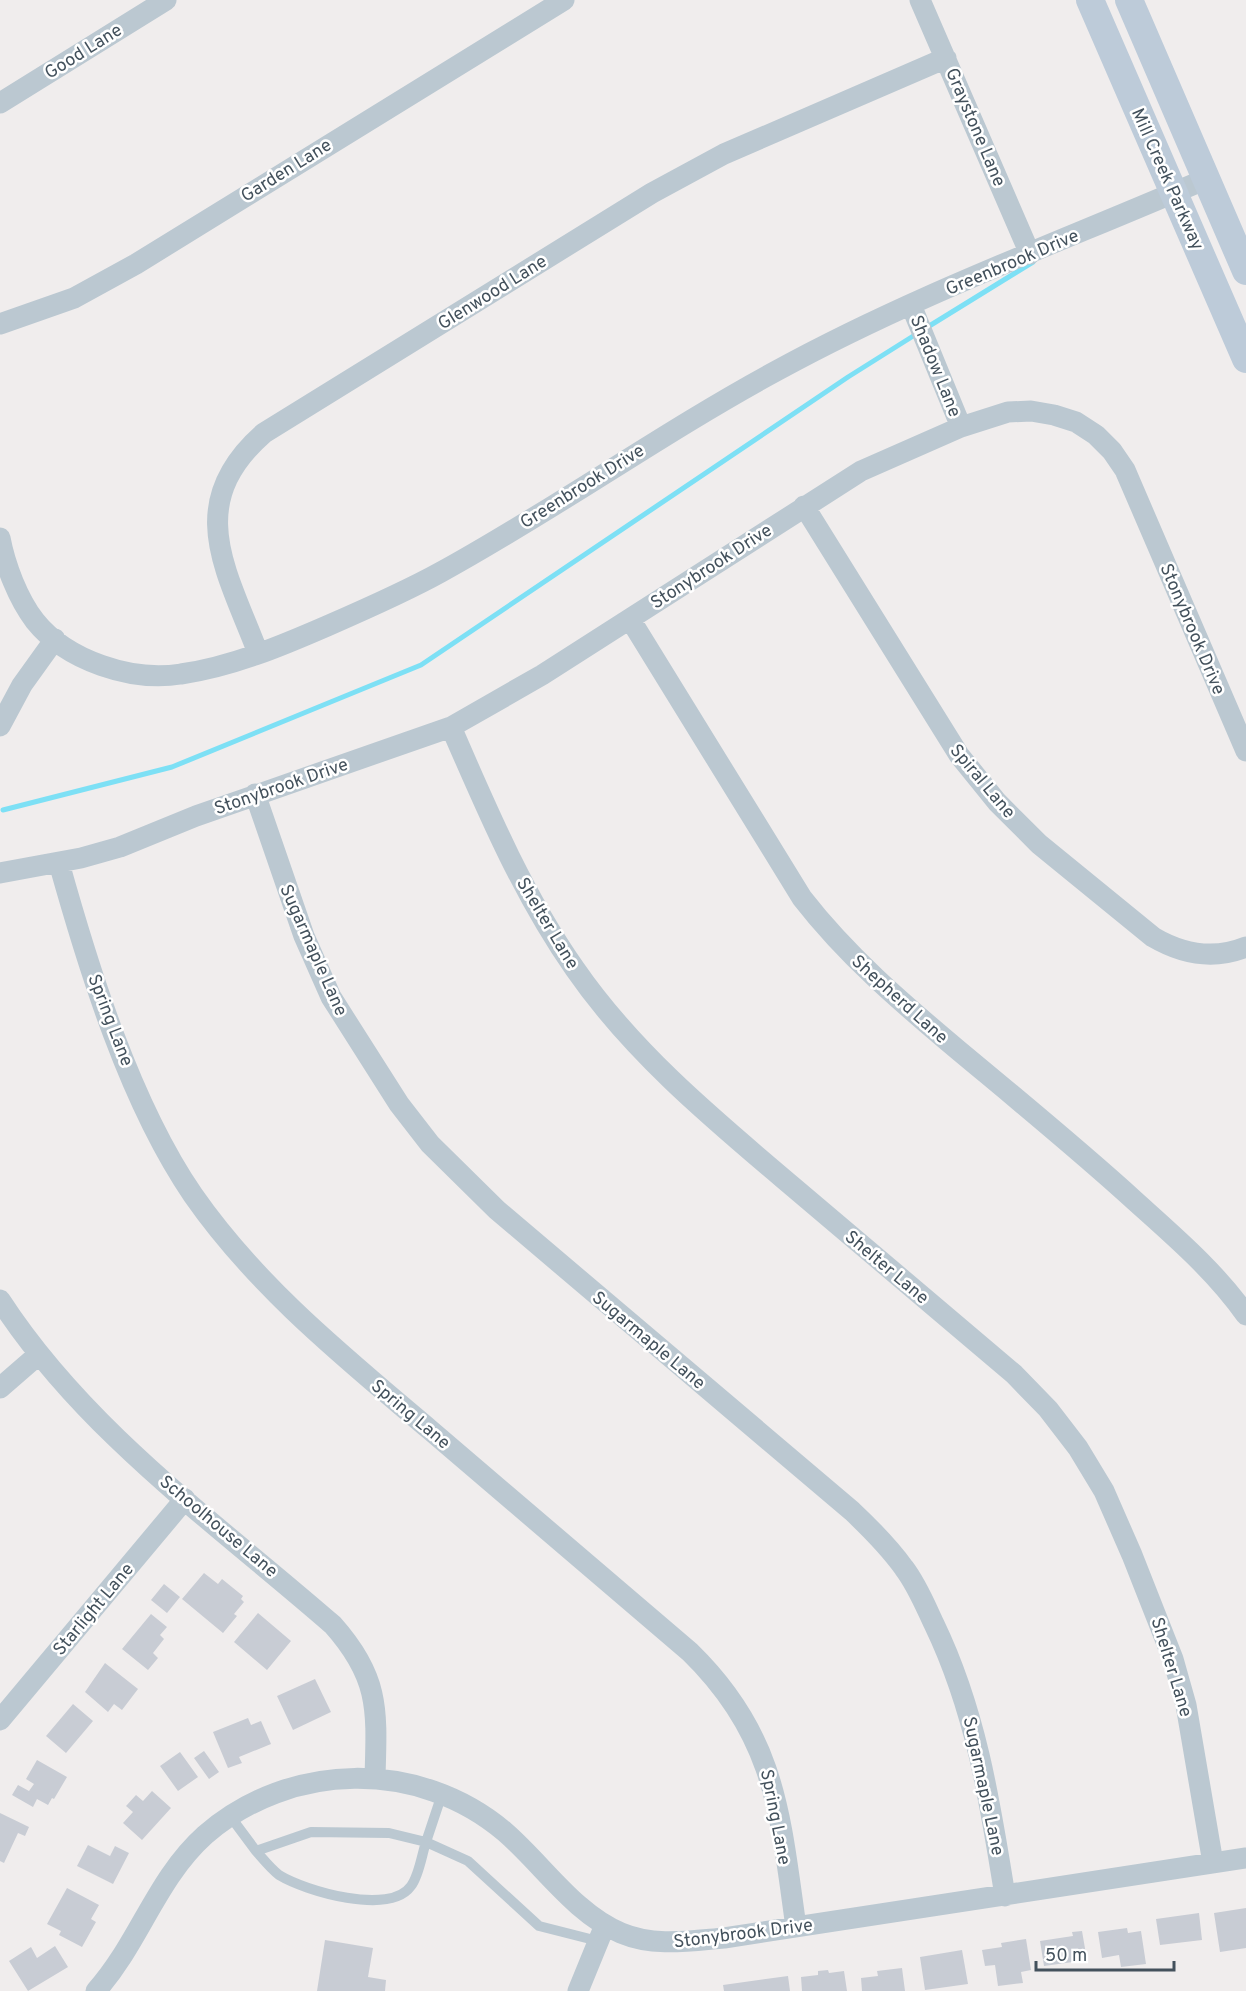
<svg xmlns="http://www.w3.org/2000/svg" width="1246" height="1991" font-family="Overpass,sans-serif">
	<rect width="100%" height="100%" fill="#f0eded"/>
	<g fill="none" stroke-linecap="round" stroke-linejoin="round">
		<path stroke="#7de0f5" stroke-width="5" d="M926,328L1033,262
			M3,810L172,767L421,665L848,377L918,333"/>
	</g>
	<path fill="#c8ccd4" d="M204,1573L218,1584L222,1579L243,1596L241,1599L244,1602L234,1614L237,1616L223,1633L182,1599Z
		M164,1584L180,1597L167,1613L151,1600Z
		M258,1613L291,1641L267,1670L234,1642Z
		M151,1614L167,1627L160,1635L164,1639L153,1653L158,1658L148,1670L122,1649Z
		M105,1663L138,1689L122,1710L114,1704L108,1712L85,1692Z
		M315,1679L331,1712L293,1730L277,1696Z
		M73,1704L93,1721L66,1753L46,1736Z
		M248,1718L251,1725L261,1721L271,1744L239,1757L242,1763L228,1768L213,1732Z
		M204,1751L219,1772L209,1779L194,1758Z
		M180,1752L198,1777L178,1791L160,1766Z
		M37,1760L67,1777L54,1799L52,1798L48,1805L37,1799L33,1807L12,1795L18,1785L29,1791L34,1784L26,1779Z
		M152,1791L171,1808L142,1840L123,1823L133,1812L126,1806L136,1795L143,1801Z
		M0,1813L29,1827L25,1836L18,1833L4,1863L0,1861Z
		M88,1845L110,1856L115,1846L129,1853L113,1884L77,1866Z
		M67,1888L99,1905L91,1919L96,1922L82,1947L59,1935L61,1931L47,1924Z
		M1246,1908V1948L1220,1952L1214,1913Z
		M1199,1913L1202,1940L1160,1945L1156,1919Z
		M1127,1928L1128,1933L1141,1931L1146,1964L1121,1967L1119,1955L1102,1958L1098,1932Z
		M1082,1931L1087,1960L1044,1966L1040,1941L1073,1936L1072,1932Z
		M1026,1939L1031,1970L1021,1972L1023,1983L998,1986L995,1965L985,1966L982,1950L1002,1947L1001,1943Z
		M325,1940L373,1948L368,1977L386,1980L385,1991H317Z
		M55,1946L68,1967L28,1991L9,1961L31,1947L37,1958Z
		M962,1950L968,1984L925,1990L920,1957Z
		M902,1968L905,1991H862L861,1978L878,1976L877,1971Z
		M828,1970L829,1973L844,1971L847,1991H802L801,1977L818,1975V1971Z
		M788,1976L790,1991H724L723,1985Z"/>
	<g fill="none" stroke-linecap="round" stroke-linejoin="round">
		<path stroke="#bbc8d1" stroke-width="10" d="M442,1794L426,1842L468,1861L539,1926L598,1941
			M230,1816L256,1851L311,1832L389,1833L426,1842C422,1854 419,1876 411,1886C390,1916 305,1891 279,1875C271,1869 263,1859 256,1851"/>
		<path stroke="#bbc8d1" stroke-width="21" d="M920,0L1030,254
			M0,103L166,0
			M911,305L961,427
			M0,324L74,298L136,264L564,0
			M804,506L959,755L997,802L1039,844L1153,937C1182,954 1214,960 1246,947
			M0,538C5,565 18,599 35,621C67,661 132,682 181,674C231,667 281,646 327,626C366,609 405,592 441,572C556,509 663,432 778,370C915,295 1063,241 1206,179
			M630,619L802,898C847,956 902,1003 958,1050C1018,1100 1078,1149 1135,1201C1175,1237 1215,1271 1246,1315
			M258,653C226,569 183,504 264,433L652,193L724,154L946,58
			M0,726L22,685L55,639
			M451,727C487,810 523,895 575,969C633,1053 714,1120 792,1186C866,1249 940,1311 1014,1374L1048,1409L1078,1448L1104,1491L1132,1555L1173,1659L1186,1705L1213,1863
			M255,794L304,936L331,997L399,1104L430,1144L497,1210L852,1511C871,1529 889,1547 904,1568C917,1585 925,1605 934,1624C976,1711 990,1802 1005,1896
			M59,863C89,970 130,1103 193,1195C257,1287 344,1357 429,1429C516,1503 603,1577 690,1652C776,1736 780,1814 796,1927
			M0,873L81,858L120,847L196,816L451,727L542,675L861,471L961,427L1008,412L1031,411L1054,415L1076,422L1096,435L1112,451L1125,470L1246,751
			M0,1300C85,1431 216,1523 333,1625C380,1678 377,1710 375,1777
			M0,1388L38,1355
			M0,1720L185,1499
			M96,1991C139,1943 156,1879 205,1835C290,1761 419,1759 505,1832C543,1865 574,1913 621,1933C654,1947 689,1941 724,1938L1246,1858
			M578,1991L605,1925"/>
		<path stroke="#bdcbd9" stroke-width="28" d="M1090,0L1246,359
			M1129,0L1246,271"/>
	</g>
	<g text-anchor="middle" stroke-width="5" stroke-linejoin="round" paint-order="stroke">
		<g font-size="18" fill="#43515c" stroke="#fff">
			<text transform="translate(83 51) rotate(-32)" y="6">Good Lane</text>
			<text transform="translate(976 127) rotate(67)" y="6">Graystone Lane</text>
			<text transform="translate(286 170) rotate(-32)" y="6">Garden Lane</text>
			<text transform="translate(1168 179) rotate(66)" y="6">Mill Creek Parkway</text>
			<text transform="translate(1012 262) rotate(-23)" y="6">Greenbrook Drive</text>
			<text transform="translate(492 292) rotate(-32)" y="6">Glenwood Lane</text>
			<text transform="translate(936 366) rotate(68)" y="6">Shadow Lane</text>
			<text transform="translate(582 486) rotate(-32)" y="6">Greenbrook Drive</text>
			<text transform="translate(711 566) rotate(-33)" y="6">Stonybrook Drive</text>
			<text transform="translate(1193 629) rotate(67)" y="6">Stonybrook Drive</text>
			<text transform="translate(983 781) rotate(50)" y="6">Spiral Lane</text>
			<text transform="translate(281 786) rotate(-19)" y="6">Stonybrook Drive</text>
			<text transform="translate(548 923) rotate(59)" y="6">Shelter Lane</text>
			<text transform="translate(314 950) rotate(66)" y="6">Sugarmaple Lane</text>
			<text transform="translate(900 999) rotate(42)" y="6">Shepherd Lane</text>
			<text transform="translate(111 1020) rotate(69)" y="6">Spring Lane</text>
			<text transform="translate(887 1267) rotate(40)" y="6">Shelter Lane</text>
			<text transform="translate(649 1340) rotate(40)" y="6">Sugarmaple Lane</text>
			<text transform="translate(411 1414) rotate(40)" y="6">Spring Lane</text>
			<text transform="translate(219 1526) rotate(40)" y="6">Schoolhouse Lane</text>
			<text transform="translate(93 1609) rotate(-50)" y="6">Starlight Lane</text>
			<text transform="translate(1172 1667) rotate(73)" y="6">Shelter Lane</text>
			<text transform="translate(984 1786) rotate(78)" y="6">Sugarmaple Lane</text>
			<text transform="translate(776 1817) rotate(79)" y="6">Spring Lane</text>
			<text transform="translate(743 1933) rotate(-7)" y="6">Stonybrook Drive</text>
		</g>
	</g>
	<path d="M1036 1961v9h138v-9" fill="none" stroke="#43515c" stroke-width="3"/>
	<text x="1045" y="1961" font-size="18" fill="#43515c" stroke="#ffffff" stroke-width="4.5" paint-order="stroke">50 m</text>
</svg>
